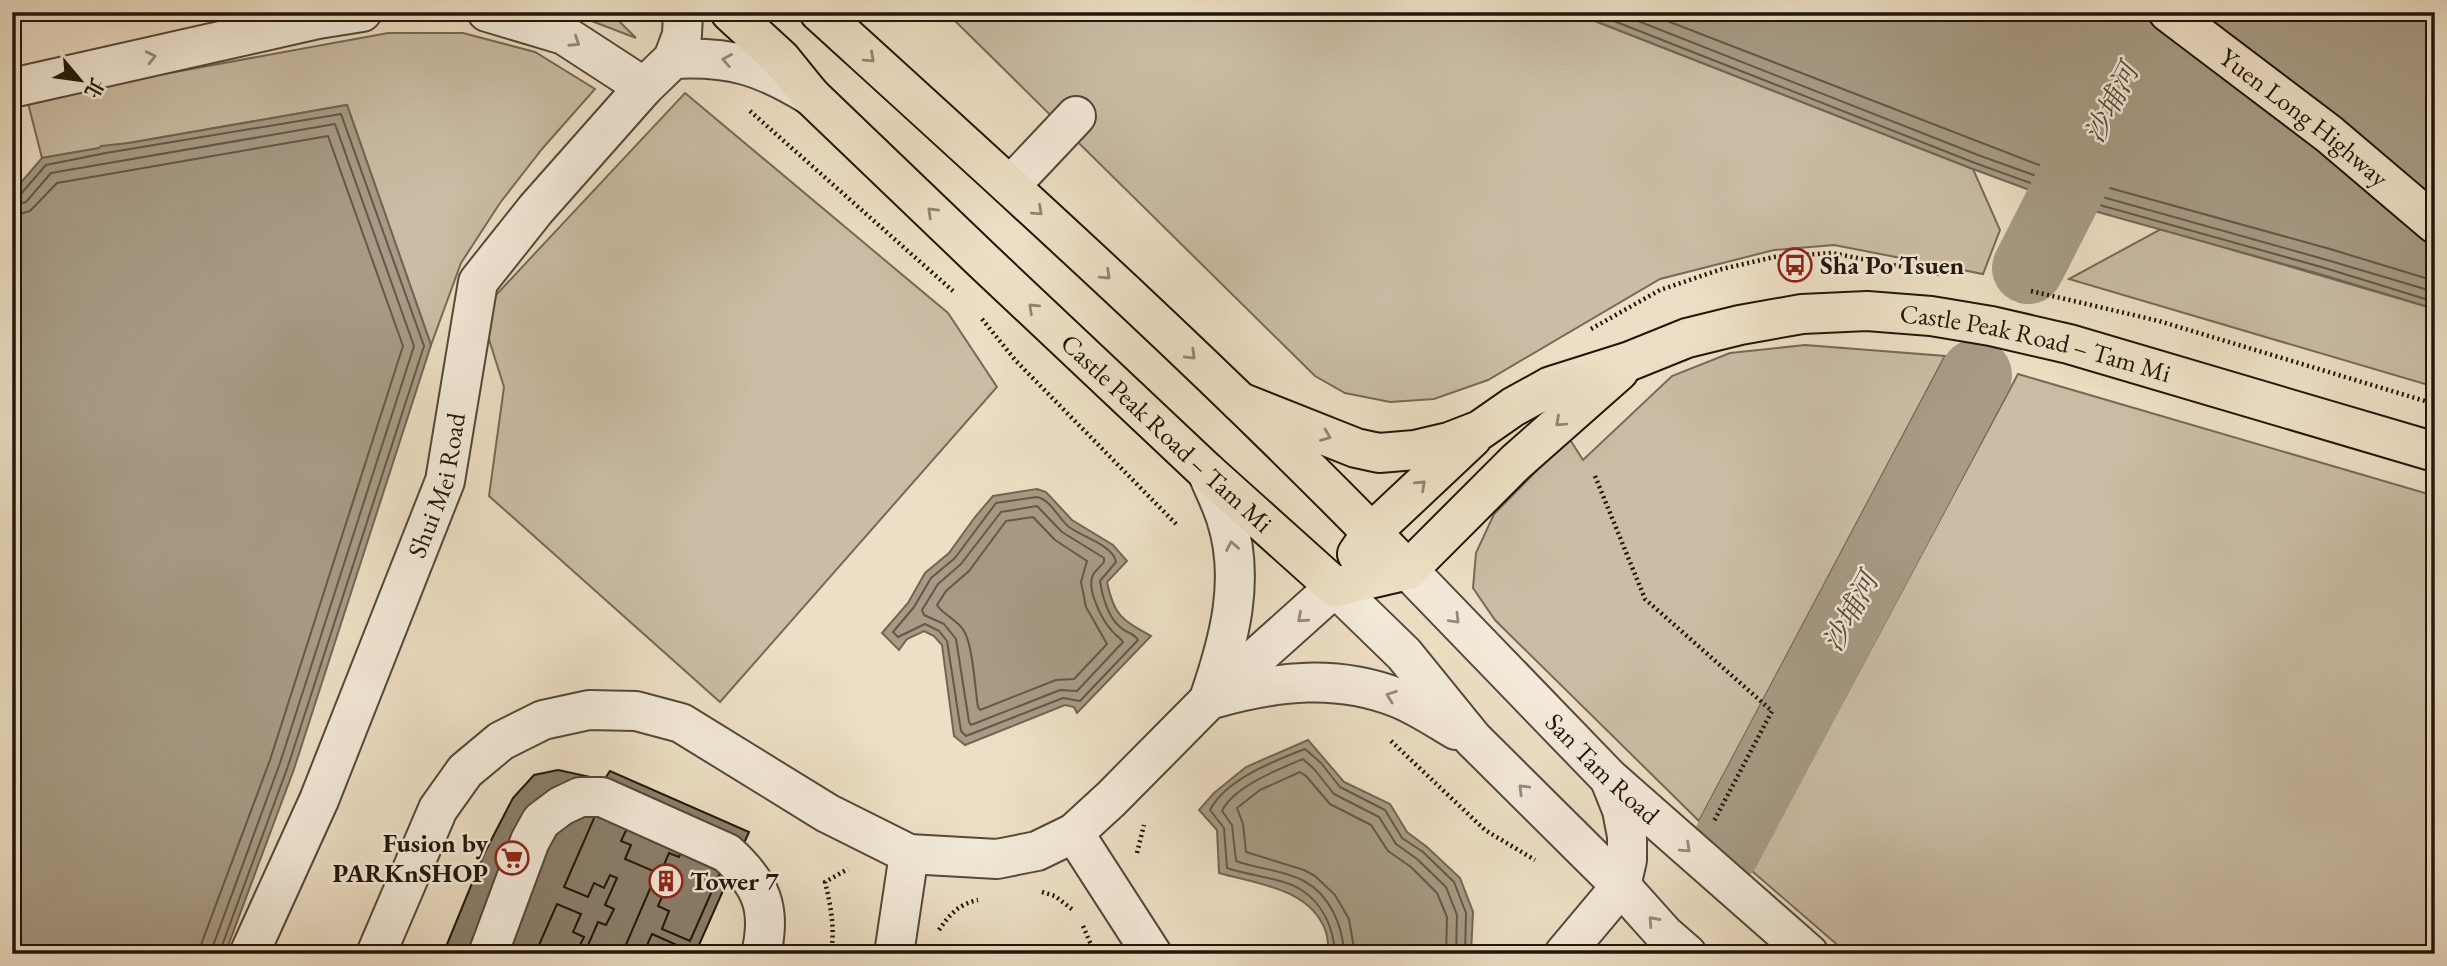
<svg xmlns="http://www.w3.org/2000/svg" width="2447" height="966" font-family="'EB Garamond','Noto Serif TC',serif">
	<rect width="100%" height="100%" fill="#eddfc5"/>
	<filter id="stains"><feTurbulence type="fractalNoise" baseFrequency=".00286" numOctaves="4"/><feColorMatrix values="0 0 0 0 .2 0 0 0 0 .09 0 0 0 0 .02 0 0 0 .5 -.17"/></filter>
	<radialGradient id="worn" r=".72"><stop offset=".6" stop-color="#630" stop-opacity="0"/><stop offset="1" stop-color="#630" stop-opacity=".3"/></radialGradient>
	<path fill="#cabda5" stroke="#756a58" stroke-width="2" d="M568,12H610L636,38Z
		M946,12H1572L1973,169L2000,230L1983,274L1834,245L1774,250L1660,279L1488,380L1434,399L1390,402L1345,393L1315,376Z
		M388,33H463L535,52L595,89L542,149L500,203L461,263L431,345L347,105L42,158L27,99Z
		M685,93L948,313L997,387L720,702L489,496L504,387L487,333L496,295Z
		M2161,229L2435,309V387L2069,279Z
		M1805,345L1945,356L1699,821L1495,620L1473,588L1476,553L1494,514L1569,438L1583,460L1672,376L1730,353Z
		M2018,374L2435,496V954H1848L1752,871Z"/>
	<path fill="#a79b85" stroke="#716654" stroke-width="2" d="M1572,12H2435V309L2323,275L2062,202L1973,169Z
		M347,105L431,345L294,769L225,954H12V193L42,158L99,148L101,146L129,143Z
		M1037,489L1046,492L1072,520L1113,545L1127,561L1107,582C1114,616 1122,620 1151,636L1077,713L1074,707L1065,705L965,745L954,736L942,645L934,636L924,631L907,639L899,650L882,633L908,603L925,573L949,553L975,517L993,496Z
		M1308,740L1344,782L1390,804L1407,832L1427,847L1460,878L1473,912L1471,954H1329C1328,947 1328,938 1326,932C1311,888 1257,884 1219,873L1217,830L1199,810L1214,793L1246,767Z"/>
	<g fill="none" stroke-linecap="round" stroke-linejoin="round">
		<path stroke="#645848" stroke-width="2" d="M1591,12L1975,163L2064,195L2325,268L2435,302
			M1615,12L1978,155L2067,187L2327,260L2435,292
			M1644,12L2070,177L2330,249L2435,281
			M12,197L20,195L46,165L106,153L341,114L424,346L288,766L219,954
			M12,206L26,202L51,173L335,124L414,346L280,763L210,954
			M12,216L30,211L57,183L328,136L403,346L270,760L202,942L200,954
			M1037,497C1051,500 1058,518 1069,527C1082,537 1113,545 1116,562L1100,581C1102,596 1108,617 1120,627C1126,633 1134,633 1138,640L1080,701L1063,698L966,736L961,731L947,641L939,631L925,624L898,637L893,632L914,607L931,578L955,558L996,503Z
			M1037,506L1062,532L1104,558V562C1101,566 1096,570 1093,575C1086,589 1102,620 1112,631C1116,636 1120,637 1123,642L1077,691L1060,690L971,725L969,722L956,639L944,624L924,615L922,610L938,584L961,564L1001,512Z
			M1033,517L1055,540L1087,561L1081,582L1086,607L1107,644L1074,679L1056,680L980,710L978,707C975,689 973,646 964,631C958,620 943,615 937,605L946,591L969,571L1006,521Z
			M1335,954C1334,929 1323,903 1300,889C1285,879 1247,875 1227,868L1224,828L1210,810C1226,779 1274,761 1305,749L1321,763L1340,787L1385,810L1402,838L1423,852L1454,882L1466,913L1465,954
			M1344,954C1343,926 1330,895 1304,881C1284,870 1257,869 1236,861L1232,825L1222,811C1233,787 1279,769 1303,759L1314,769L1334,794L1379,817L1396,844L1417,859L1446,887L1457,915L1456,954
			M1355,954L1349,919L1335,895L1315,876L1304,870L1246,852L1243,824L1237,808L1260,790L1300,772L1306,776L1330,804L1371,825L1388,851L1411,867L1437,893L1447,917L1446,954"/>
		<path stroke="#a79b85" stroke-width="72" d="M2028,268L2107,113
			M1725,849L1976,375"/>
	</g>
	<path fill="#8b7f6b" stroke="#20160a" stroke-width="2" d="M558,770L604,780L610,771L749,832L695,954H443L484,854L513,798L534,775Z
		M598,809L630,822L621,841L631,845L625,859L660,874L669,853L679,857L687,840L727,857L690,941L662,929L669,911L658,906L665,890L652,884L622,954H535L557,904L581,914L573,932L584,937L579,947L586,950L598,922L606,925L614,909L605,905L617,878L610,875L604,888L594,883L588,897L564,887Z
		M652,934L686,949L685,954H643Z"/>
	<g fill="none" stroke-linecap="round" stroke-linejoin="round">
		<defs>
			<g id="minor">
				<path d="M487,12L564,35L644,87"/>
				<path d="M673,59C731,56 762,66 811,96"/>
				<path d="M12,88L318,19L362,12"/>
				<path d="M1010,186L1076,116"/>
				<path d="M1207,472C1213,487 1221,502 1226,518C1246,579 1229,641 1209,699"/>
				<path id="s1" d="M1408,570L1609,778L1809,954"/>
				<path d="M1216,698C1277,681 1337,674 1398,698C1418,706 1437,719 1456,730"/>
				<path d="M1074,833L1152,954"/>
				<path id="s2" d="M249,954L319,800L445,481L478,282L536,209L644,87L673,59L682,35L683,12"/>
				<path d="M376,954L438,809L465,771L501,741L543,720L589,710L636,711L681,723L827,813L909,854L997,859L1037,851L1074,833L1111,799L1208,701L1335,587L1404,654L1473,739L1621,886L1664,934L1687,954"/>
				<path d="M488,954L530,841L541,821L561,806L580,797H602L727,853C761,884 772,908 761,954"/>
				<path d="M894,954L909,854"/>
				<path d="M1564,954L1621,886L1627,860V836L1622,810L1610,780"/>
			</g>
			<g id="major">
				<path id="s3" d="M730,12L781,59L811,96L981,259L1207,472L1335,587"/>
				<path d="M819,12C1019,194 1220,375 1408,570"/>
				<path id="s4" d="M1240,402L1356,448L1379,453L1415,450L1449,442L1480,430L1513,407L1551,386L1630,361L1687,338L1740,325L1802,314L1867,311L1931,316L1991,326L2069,344L2435,452"/>
				<path d="M1357,554L1372,532L1472,438"/>
				<path d="M1335,587L1408,570L1516,462L1619,371"/>
			</g>
			<g id="highway">
				<path id="s5" d="M2168,12L2329,134L2435,224"/>
			</g>
		</defs>
		<use href="#minor" stroke="#534839" stroke-width="42"/>
		<use href="#major" stroke="#20160a" stroke-width="42"/>
		<use href="#highway" stroke="#20160a" stroke-width="42"/>
		<path stroke="#20160a" stroke-width="4.5" stroke-dasharray="2 3.5" stroke-linecap="butt" d="M750,111L953,291
			M2031,291L2159,321L2435,404
			M982,319L1016,361L1177,525
			M1591,329L1660,290L1722,269L1774,257L1832,253L1939,274
			M1595,476L1645,599L1772,711L1714,821
			M1391,741L1485,830L1535,860
			M1137,853L1144,825
			M1042,892L1055,896L1073,910
			M1083,926L1095,954
			M939,930C949,915 959,904 978,900
			M831,954C835,929 831,906 825,882L848,869"/>
		<use href="#minor" stroke="#f3ead9" stroke-width="38"/>
		<use href="#major" stroke="#eddfc5" stroke-width="38"/>
		<use href="#highway" stroke="#eddfc5" stroke-width="38"/>
	</g>
	<defs><path id="oneway-chevron" d="M-2-3.5L2.5 0L-2 3.5" fill="none" stroke-width="1.6" stroke-linecap="round" stroke-linejoin="round" transform="scale(1.75)"/></defs>
	<g stroke="#948b7c">
		<use href="#oneway-chevron" transform="translate(575 42) rotate(33)"/>
		<use href="#oneway-chevron" transform="translate(151 57) rotate(-13)"/>
		<use href="#oneway-chevron" transform="translate(727 60) rotate(-170)"/>
		<use href="#oneway-chevron" transform="translate(1232 546) rotate(-100)"/>
		<use href="#oneway-chevron" transform="translate(1302 618) rotate(138)"/>
		<use href="#oneway-chevron" transform="translate(1455 619) rotate(46)"/>
		<use href="#oneway-chevron" transform="translate(1391 696) rotate(-160)"/>
		<use href="#oneway-chevron" transform="translate(1523 789) rotate(-135)"/>
		<use href="#oneway-chevron" transform="translate(1686 848) rotate(42)"/>
		<use href="#oneway-chevron" transform="translate(1653 921) rotate(-132)"/>
	</g>
	<g stroke="#918571">
		<use href="#oneway-chevron" transform="translate(870 58) rotate(42)"/>
		<use href="#oneway-chevron" transform="translate(1038 211) rotate(42)"/>
		<use href="#oneway-chevron" transform="translate(932 212) rotate(-136)"/>
		<use href="#oneway-chevron" transform="translate(1106 275) rotate(43)"/>
		<use href="#oneway-chevron" transform="translate(1033 308) rotate(-137)"/>
		<use href="#oneway-chevron" transform="translate(1191 355) rotate(44)"/>
		<use href="#oneway-chevron" transform="translate(1560 422) rotate(138)"/>
		<use href="#oneway-chevron" transform="translate(1326 436) rotate(22)"/>
		<use href="#oneway-chevron" transform="translate(1421 485) rotate(-43)"/>
	</g>
	<defs>
		<symbol id="bus-ring" viewBox="-11 -11 22 22"><circle r="9.5" fill="#f3ead9" stroke="#8f2418" stroke-width="1.5"/><path d="M-5-6H5V4H4V6H2V4H-2V6H-4V4H-5ZM-3.5-4V0h7V-4ZM-3.5 1.2v1.5H-2V1.2ZM2 1.2v1.5H3.5V1.2Z" fill="#8f2418"/></symbol>
		<symbol id="supermarket-ring" viewBox="-11 -11 22 22"><circle r="9.5" fill="#f3ead9" stroke="#8f2418" stroke-width="1.5"/><path d="M-6-5.5h2.5l.6 2H6L4.5 2H-2.5L-4.4-4H-6ZM-1.5 3.2a1.3 1.3 0 1 0 .1 0ZM3 3.2a1.3 1.3 0 1 0 .1 0Z" fill="#8f2418"/></symbol>
		<symbol id="building-ring" viewBox="-11 -11 22 22"><circle r="9.5" fill="#f3ead9" stroke="#8f2418" stroke-width="1.5"/><path d="M-4-6H4V6H1V3H-1V6H-4ZM-2.5-4.3h1.7v1.8h-1.7ZM.8-4.3h1.7v1.8H.8ZM-2.5-1h1.7V.8h-1.7ZM.8-1h1.7V.8H.8Z" fill="#8f2418"/></symbol>
	</defs>
	<g fill-rule="evenodd">
		<use href="#bus-ring" x="1776" y="246" width="38" height="38"/>
		<use href="#supermarket-ring" x="493" y="839" width="38" height="38"/>
		<use href="#building-ring" x="647" y="862" width="38" height="38"/>
	</g>
	<g text-anchor="middle" stroke-width="5" stroke-linejoin="round" paint-order="stroke">
		<g font-size="26" fill="#20160a" stroke="#f3ead9">
			<text dy="9" stroke="none"><textPath href="#s5" startOffset="172">Yuen Long Highway</textPath></text>
			<text dy="9" stroke="none"><textPath href="#s4" startOffset="835">Castle Peak Road – Tam Mi</textPath></text>
			<text dy="9" stroke="none"><textPath href="#s3" startOffset="607">Castle Peak Road – Tam Mi</textPath></text>
			<text dy="9" stroke="none"><textPath href="#s2" startOffset="506">Shui Mei Road</textPath></text>
			<text dy="9" stroke="none"><textPath href="#s1" startOffset="278">San Tam Road</textPath></text>
		</g>
		<g font-size="26" font-weight="bold" fill="#20160a" stroke="#f3ead9" text-anchor="start">
			<text x="1820" y="274">Sha Po Tsuen</text>
			<text x="488" y="852" text-anchor="end">Fusion by<tspan x="488" dy="30">PARKnSHOP</tspan></text>
			<text x="690" y="890">Tower 7</text>
		</g>
		<g font-size="28" font-style="italic" fill="#564b3b" stroke="#f3ead9">
			<text transform="translate(2111 103) rotate(-63)" y="10">沙埔河</text>
			<text transform="translate(1850 612) rotate(-62)" y="10">沙埔河</text>
		</g>
	</g>
	<rect width="2447" height="966" fill="none" stroke="#eddfc5" stroke-width="42"/>
	<rect x="14" y="14" width="2419" height="938" fill="none" stroke="#20160a" stroke-width="3.5"/>
	<rect x="21" y="21" width="2405" height="924" fill="none" stroke="#20160a" stroke-width="2"/>
	<g transform="translate(80 80) rotate(119)" stroke="#f3ead9" stroke-width="5" paint-order="stroke">
	<path d="M0-5L12 26L0 18L-12 26Z" fill="#20160a"/>
	<text y="-10" font-size="19" font-weight="bold" text-anchor="middle" fill="#20160a">北</text>
	</g>
	<rect width="100%" height="100%" filter="url(#stains)"/>
	<rect width="100%" height="100%" fill="url(#worn)"/>
</svg>
